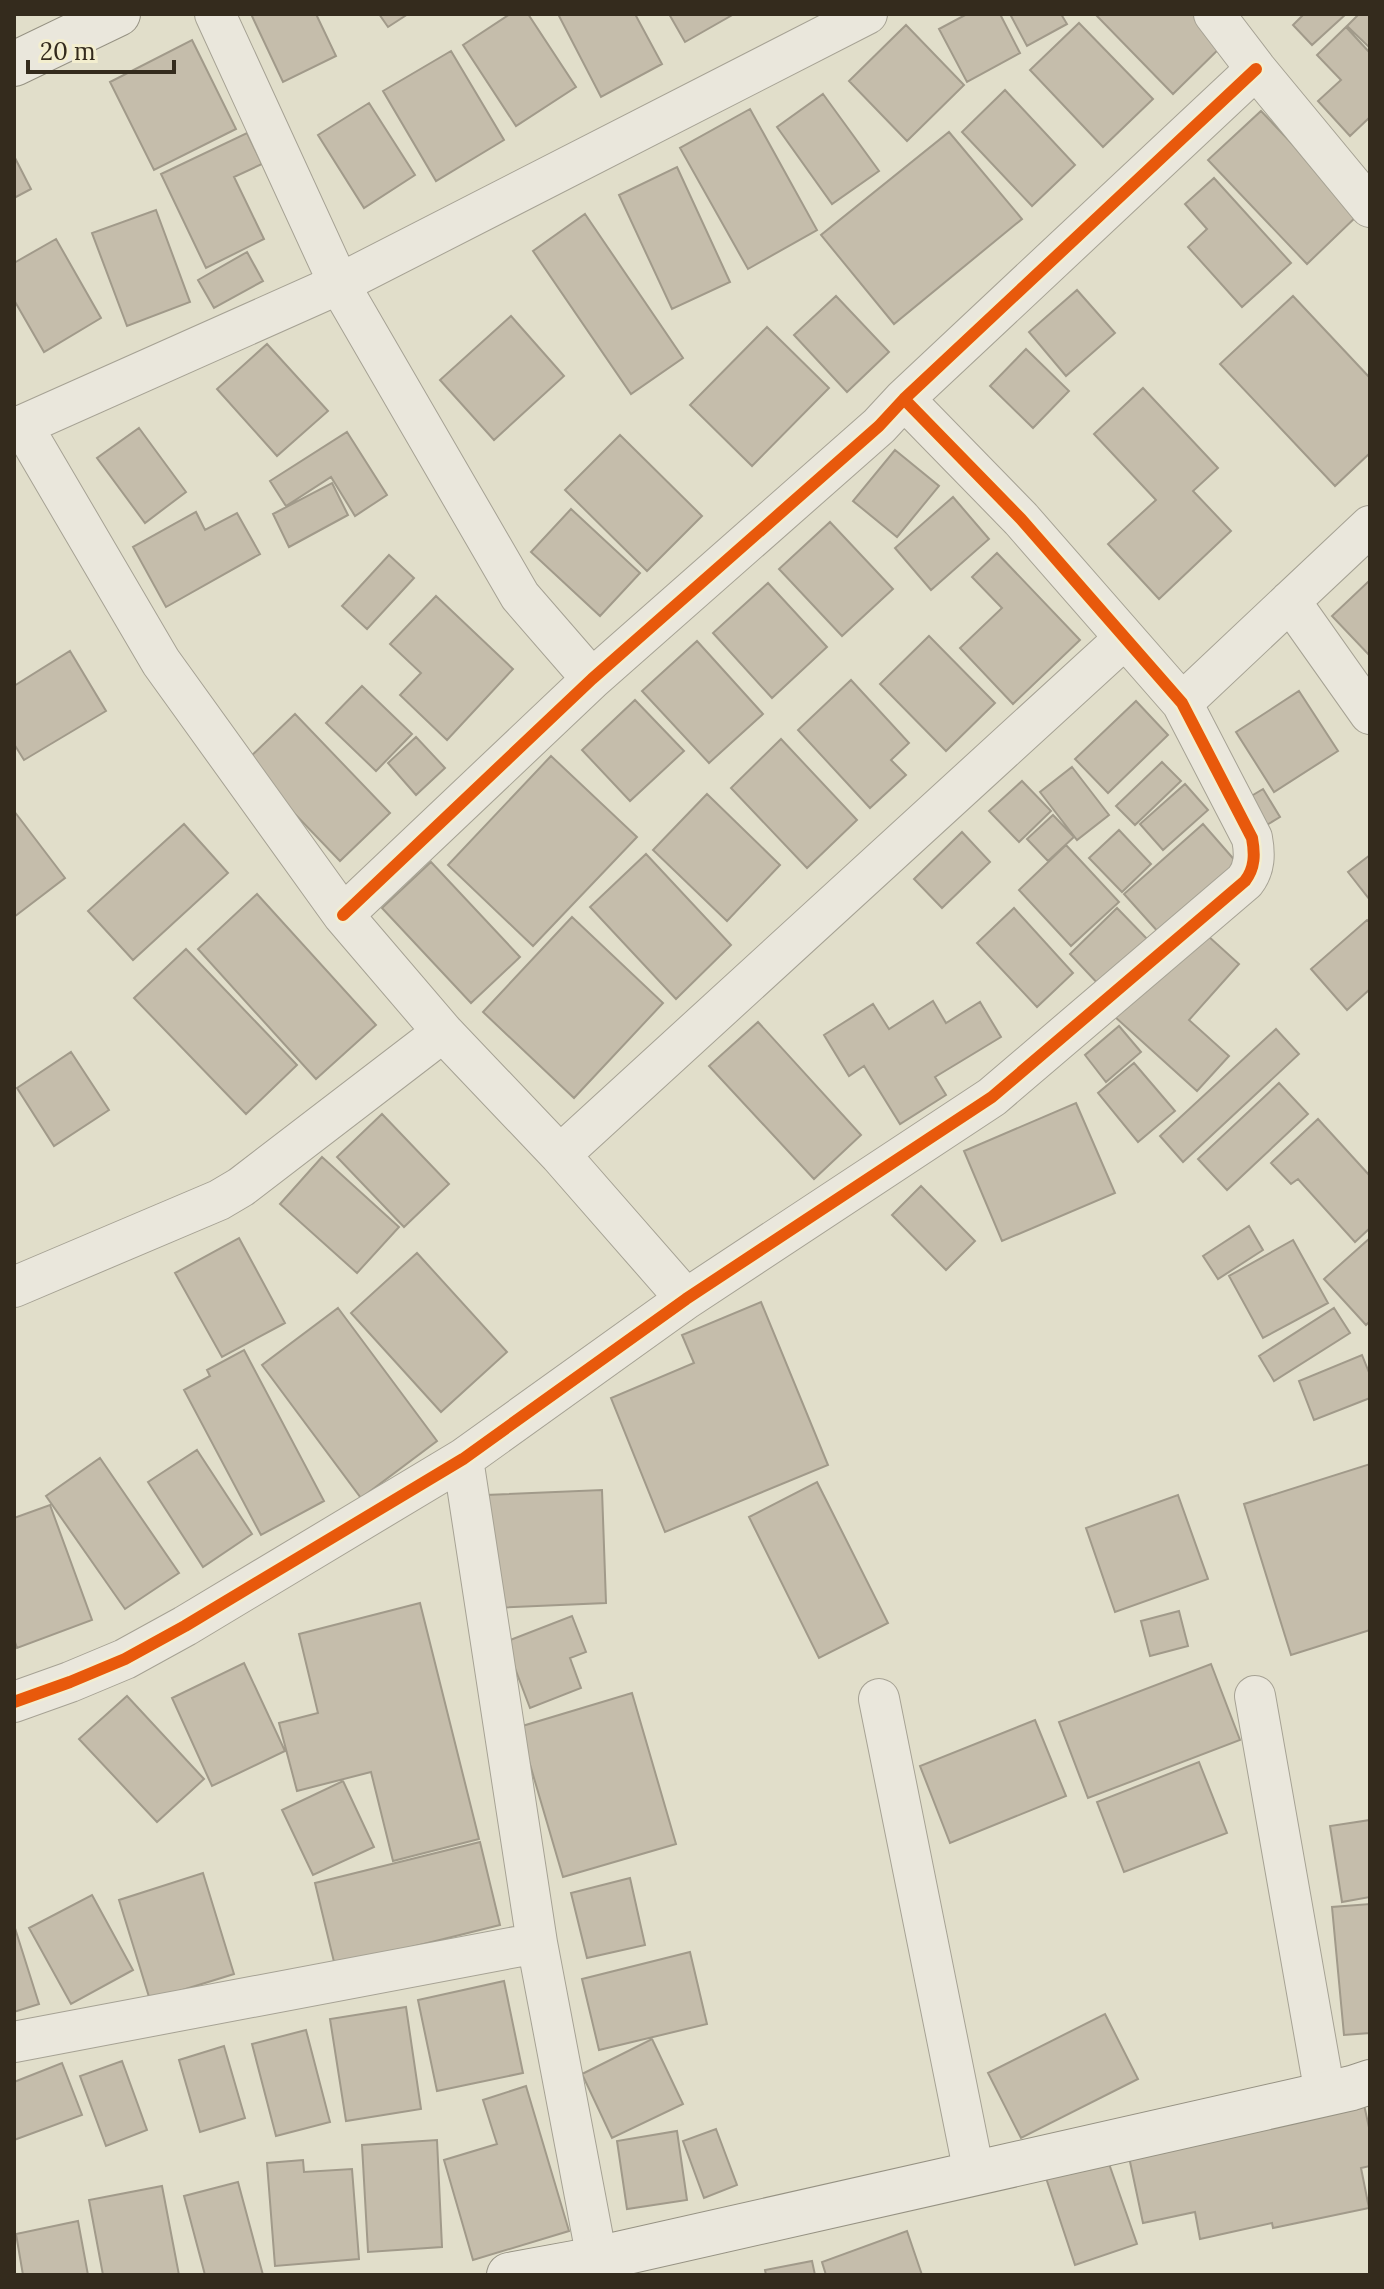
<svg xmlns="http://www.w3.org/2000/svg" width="1384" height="2289" font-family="Lora,serif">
	<rect width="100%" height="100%" fill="#e1deca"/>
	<path fill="#c5bdab" stroke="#a19a8a" stroke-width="2" d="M251,14H316L336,56L283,82Z
		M379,14H408L388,27Z
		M510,14H528L576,87L516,126L463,45Z
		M558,14H635L662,64L601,97Z
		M669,14H734L685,42Z
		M967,14H1000L1020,53L967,82L939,29Z
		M1010,14H1061L1067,24L1027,46Z
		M1095,14H1204L1229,39L1173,94Z
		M1304,14H1346L1312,45L1293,25Z
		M1359,14H1370V48L1347,26Z
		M1079,23L1153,99L1103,147L1030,70Z
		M906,25L964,85L907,141L849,81Z
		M1346,27L1370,53V117L1350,136L1318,101L1341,80L1317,55Z
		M192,40L236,129L154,170L110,82Z
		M451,51L504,140L436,181L383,91Z
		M1005,90L1075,165L1032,206L962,132Z
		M823,94L879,171L832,204L777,127Z
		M369,103L415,175L364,208L318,135Z
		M750,109L817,230L748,269L680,148Z
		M1261,111L1359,214L1307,264L1208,160Z
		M949,132L1022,219L894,324L821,235Z
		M247,133L262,164L234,177L264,239L206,268L161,174Z
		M14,156L31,189L14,198Z
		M677,167L730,282L672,309L619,195Z
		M1214,178L1291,263L1242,307L1188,247L1207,229L1185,204Z
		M156,210L190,302L127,326L92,233Z
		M585,214L683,358L631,394L533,251Z
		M56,239L101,318L44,352L14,300V263Z
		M247,252L263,281L214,308L198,280Z
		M1077,290L1115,333L1066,376L1029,332Z
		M836,296L889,352L847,392L794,335Z
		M1293,296L1370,378V453L1335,486L1220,364Z
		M511,316L564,376L494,440L440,380Z
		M767,327L829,388L752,466L690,405Z
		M267,344L328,411L277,456L217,389Z
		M1026,349L1069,391L1033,428L990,386Z
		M1143,388L1218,468L1193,491L1231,531L1159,599L1108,544L1156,500L1094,434Z
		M139,428L186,492L145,523L97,458Z
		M347,432L387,495L355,516L331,477L286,506L270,481Z
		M620,435L702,516L647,571L565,490Z
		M895,450L939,486L897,537L853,501Z
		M332,483L348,515L289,547L273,514Z
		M953,497L989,539L931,590L895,548Z
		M571,509L640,573L600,616L531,552Z
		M196,512L205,530L237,513L260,554L166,607L133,547Z
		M830,522L893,589L842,636L779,569Z
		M997,553L1080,640L1013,704L960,648L1002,608L972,577Z
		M389,555L414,578L367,629L342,606Z
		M1370,580V656L1332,616Z
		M768,583L827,647L772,698L713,633Z
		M436,596L513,669L447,740L400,695L421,673L390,644Z
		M929,636L995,703L946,751L880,684Z
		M697,641L763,714L709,763L642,691Z
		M70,651L106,711L24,760L14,744V686Z
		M851,680L909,743L891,760L906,775L870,808L798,730Z
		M362,686L412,734L376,771L326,723Z
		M1299,691L1338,751L1274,792L1236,732Z
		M635,700L684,751L630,801L582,750Z
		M1136,701L1168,735L1108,793L1075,759Z
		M295,714L390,813L340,861L245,762Z
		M416,737L445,768L416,795L388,763Z
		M781,739L857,820L807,868L731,788Z
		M551,756L637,837L533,946L448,865Z
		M1162,762L1181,781L1135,825L1116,806Z
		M1072,767L1109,815L1077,840L1040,792Z
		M1022,781L1051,811L1019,842L989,811Z
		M1185,784L1208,810L1163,850L1140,824Z
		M1263,789L1280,817L1260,829L1243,801Z
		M707,794L780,865L727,921L653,850Z
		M14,811L65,878L14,917Z
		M1053,815L1074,837L1048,861L1027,839Z
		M184,824L228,873L133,960L88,911Z
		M1203,824L1238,864L1160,934L1124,894Z
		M1119,830L1151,864L1122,892L1089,858Z
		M962,832L990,862L942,908L914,879Z
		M1066,845L1119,902L1071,946L1019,890Z
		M646,854L731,945L676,999L590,907Z
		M1370,855V900L1348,872Z
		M431,862L520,957L471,1003L382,908Z
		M257,894L376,1025L316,1079L198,949Z
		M1014,908L1073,973L1037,1007L977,943Z
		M1117,908L1150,942L1102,988L1070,954Z
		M572,917L663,1003L574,1098L483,1012Z
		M1367,920L1370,923V989L1347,1010L1311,969Z
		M1197,926L1239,964L1189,1020L1229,1056L1197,1091L1115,1017Z
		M186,949L297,1065L246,1114L134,998Z
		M933,1001L946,1023L980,1002L1001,1037L935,1077L946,1095L900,1124L864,1066L849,1076L824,1035L873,1004L889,1029Z
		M758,1022L861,1135L814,1179L709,1066Z
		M1119,1026L1141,1052L1106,1082L1085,1055Z
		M1276,1029L1299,1054L1183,1162L1160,1136Z
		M71,1052L109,1110L54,1146L17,1088Z
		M1134,1063L1175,1111L1138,1142L1098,1093Z
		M1279,1083L1308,1114L1227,1190L1198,1159Z
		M1076,1103L1115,1193L1002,1241L964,1151Z
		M382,1114L449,1184L404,1227L337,1157Z
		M1318,1119L1370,1176V1228L1355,1242L1298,1179L1291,1184L1271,1163Z
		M322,1157L399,1227L357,1273L280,1204Z
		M921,1186L975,1241L946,1270L892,1215Z
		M1249,1226L1263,1250L1218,1279L1203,1256Z
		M239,1238L285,1323L222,1357L175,1273Z
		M1370,1238V1321L1366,1325L1324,1279Z
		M1293,1240L1328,1303L1263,1338L1229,1276Z
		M417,1253L507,1352L441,1412L351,1313Z
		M761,1302L828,1465L665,1532L611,1398L694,1363L682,1335Z
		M338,1308L437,1441L361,1498L262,1365Z
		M1334,1308L1350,1333L1274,1381L1259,1356Z
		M244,1350L324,1501L261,1535L184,1390L210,1376L207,1370Z
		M1362,1355L1370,1375V1398L1314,1420L1299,1381Z
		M197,1450L252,1534L203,1567L148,1482Z
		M100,1458L179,1573L125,1609L46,1496Z
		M1370,1464V1630L1291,1655L1244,1504Z
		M817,1482L888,1623L819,1658L749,1517Z
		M602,1490L606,1603L490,1608L486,1495Z
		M1178,1495L1208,1579L1115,1612L1086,1528Z
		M50,1505L92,1620L17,1648L14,1639V1518Z
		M420,1603L479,1839L393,1861L371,1772L297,1791L279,1723L318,1713L299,1634Z
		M1179,1611L1188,1646L1150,1656L1141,1621Z
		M572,1616L586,1652L570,1658L581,1688L530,1708L505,1642Z
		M244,1663L285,1751L212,1786L172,1698Z
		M1211,1664L1240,1740L1088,1798L1059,1722Z
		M632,1693L676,1844L563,1877L519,1727Z
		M127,1696L204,1779L157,1822L79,1739Z
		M1035,1720L1066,1796L950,1843L920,1766Z
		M1199,1762L1227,1833L1124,1872L1097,1802Z
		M343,1781L374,1847L313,1875L282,1810Z
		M1370,1820V1897L1342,1902L1330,1826Z
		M480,1842L500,1925L335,1966L315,1883Z
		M203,1873L234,1974L150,2000L119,1900Z
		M630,1878L645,1945L587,1958L571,1893Z
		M92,1895L133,1970L71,2004L29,1928Z
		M1370,1904V2033L1344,2035L1332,1907Z
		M14,1925L39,2004L14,2012Z
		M690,1952L707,2024L599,2050L582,1979Z
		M504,1981L523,2073L437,2091L418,2000Z
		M406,2007L421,2109L346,2121L330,2019Z
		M1105,2014L1138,2079L1021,2138L988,2073Z
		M306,2030L330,2122L276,2136L252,2044Z
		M652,2039L683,2104L612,2138L582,2074Z
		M224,2046L245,2118L200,2132L179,2060Z
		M122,2061L147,2130L106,2146L80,2076Z
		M62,2063L82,2115L14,2140V2082Z
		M526,2086L569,2231L473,2260L444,2160L497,2144L483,2100Z
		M1363,2100L1370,2132V2166L1361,2168L1369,2208L1273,2228L1272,2223L1200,2239L1195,2212L1143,2223L1129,2157Z
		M716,2129L737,2185L704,2198L683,2141Z
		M677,2131L687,2200L627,2209L617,2141Z
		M437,2140L442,2247L368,2252L362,2145Z
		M1107,2158L1137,2244L1075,2265L1046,2178Z
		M303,2160L304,2172L352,2169L359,2259L275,2266L267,2163Z
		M238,2182L263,2275H205L184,2196Z
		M162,2186L179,2275H103L89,2200Z
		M78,2221L88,2275H23L16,2234Z
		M907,2231L922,2275H826L822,2262Z
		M812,2261L815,2275H766L765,2270Z"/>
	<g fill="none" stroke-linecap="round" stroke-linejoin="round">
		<defs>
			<path id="street" d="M215,14L339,284L520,596L592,679
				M1214,14L1256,69L1370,207
				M22,425L161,662L343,915L443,1032L560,1155L686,1299
				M14,429L339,284L867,14
				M1290,601L1370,714
				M1182,703L1370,526
				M343,915L592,679L879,426L904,399L1256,69
				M560,1155L1124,639
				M14,1287L219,1200L241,1187L443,1032
				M463,1459L537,1943L600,2275
				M1255,1696L1325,2094
				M879,1699L974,2173
				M14,1702L70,1682L125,1659L185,1626L463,1459L686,1299L992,1097L1245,881C1255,868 1255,854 1252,838L1182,703L1021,519L904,399
				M14,2042L537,1943"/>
			<path id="secondary" d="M14,64L118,14
				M509,2275L596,2259L1352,2088L1370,2082"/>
		</defs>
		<use href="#street" stroke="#a6a294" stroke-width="42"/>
		<use href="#secondary" stroke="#969283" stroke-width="46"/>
		<use href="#street" stroke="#eae7dc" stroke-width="40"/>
		<use href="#secondary" stroke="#eae7dc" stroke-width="44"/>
		<defs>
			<path id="cycleway" d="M343,915L592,679L879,426L904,399L1256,69
				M14,1702L70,1682L125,1659L185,1626L463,1459L686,1299L992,1097L1245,881C1255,868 1255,854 1252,838L1182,703L1021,519L904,399"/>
		</defs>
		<use href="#cycleway" stroke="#f3eecf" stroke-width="17"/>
		<use href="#cycleway" stroke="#e8590c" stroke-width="12"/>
	</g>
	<rect width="1384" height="2289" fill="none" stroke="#342b1d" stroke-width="32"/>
	<path d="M28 60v12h146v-12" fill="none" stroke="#342b1d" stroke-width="4"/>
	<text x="40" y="60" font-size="24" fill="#342b1d" stroke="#f3eecf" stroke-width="6" paint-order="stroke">20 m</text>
</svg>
